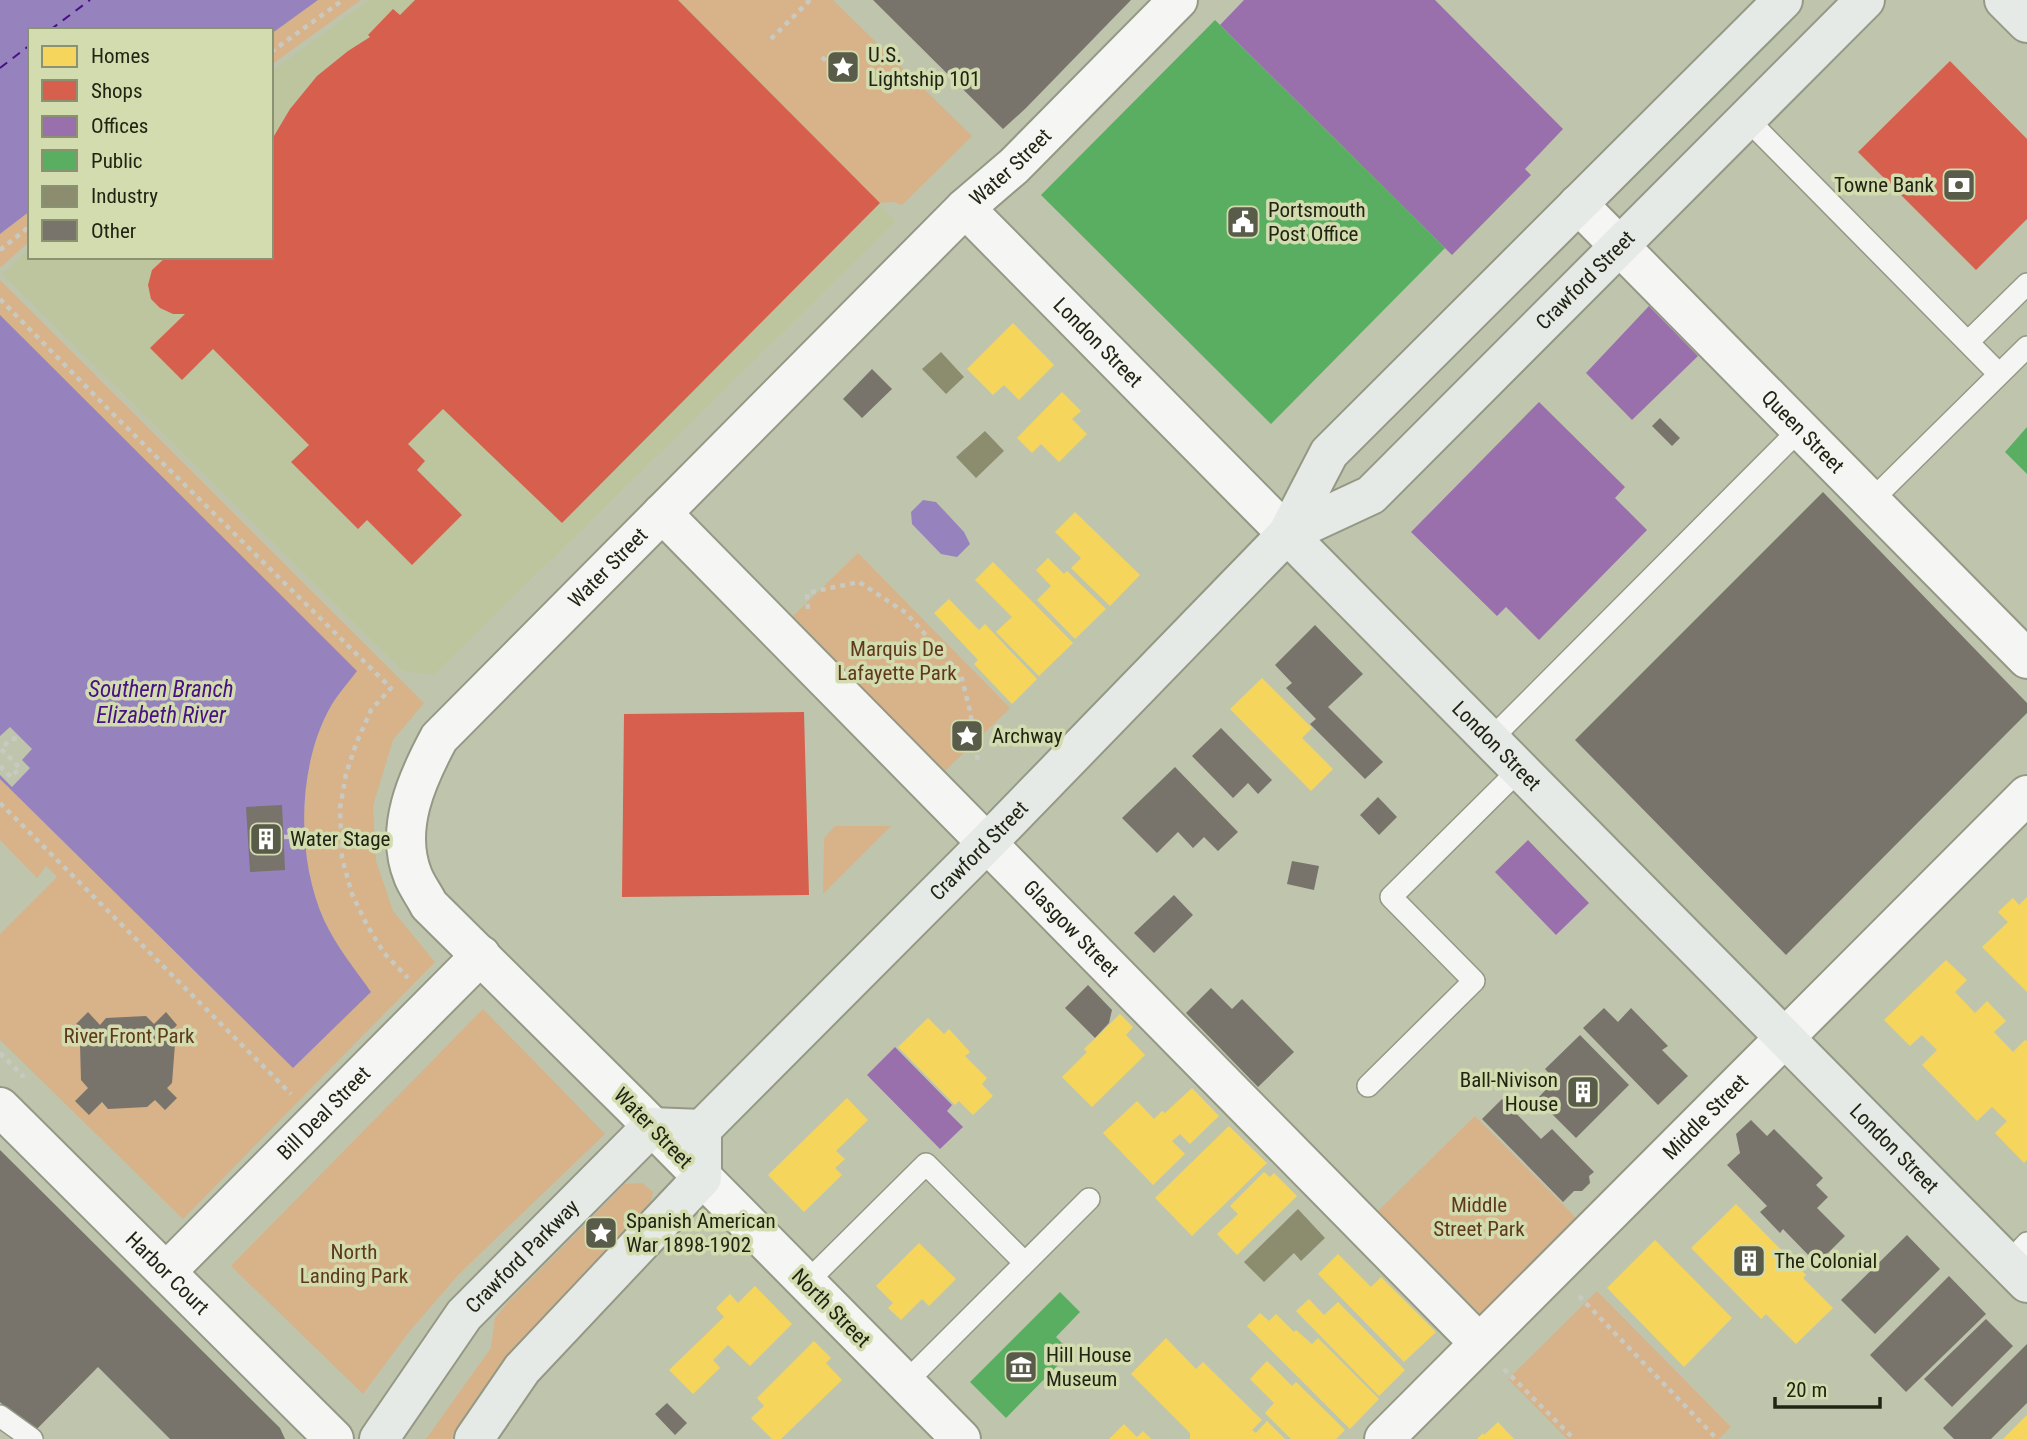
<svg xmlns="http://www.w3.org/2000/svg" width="2027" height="1439" font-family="'Roboto Condensed',sans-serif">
	<rect width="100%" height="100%" fill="#bfc5ad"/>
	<path fill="#bcc59e" d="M369,0H678L896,221L434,675L403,671L2,274L30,248V257H271V72Z"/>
	<path fill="#d8b288" d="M318,0H361L271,65V34Z
		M678,0H833L972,136L902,205L893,202L880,203Z
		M30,211V241L0,268V234Z
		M0,280L424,703L393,740L373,806L376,861L393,911L435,962L183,1219L0,1040V934L57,877L46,866L37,878L0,840V779L293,1068L371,992C355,969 336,946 324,920C296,858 297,766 331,706C338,694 348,683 356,671L0,315Z
		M858,553L1010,708L942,774L790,619Z
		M835,826H891L823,894L824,838Z
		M483,1009L605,1134L459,1274L409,1332L363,1394L231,1266Z
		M1475,1116L1581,1223L1484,1318L1378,1211Z
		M642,1183L653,1192L649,1213L519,1347L451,1439H426L491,1348L495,1318L509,1301L625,1184Z
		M1597,1291L1731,1427L1719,1439H1567L1508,1379Z"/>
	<path fill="#9682bc" d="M0,0H318L271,34V30H30V211L0,234Z
		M0,315L357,671C348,683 338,694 331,706C297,765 296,858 324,920C336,946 355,969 371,992L293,1068L0,779Z
		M923,500L936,502L964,532L970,544L957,557L941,554L912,524L911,512Z"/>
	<path fill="#bfc5ad" d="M10,727L32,749L22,760L30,768L12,787L0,775V736Z"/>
	<path fill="#f6d55c" d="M1013,323L1054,365L1019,400L1004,385L993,395L967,369Z
		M1062,392L1081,411L1072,419L1087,434L1059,462L1041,444L1032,453L1017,438Z
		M1075,512L1140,575L1110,606L1071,568L1081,558L1055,532Z
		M1048,558L1064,574L1067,571L1106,609L1075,639L1037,600L1051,586L1036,570Z
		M993,562L1073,643L1039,676L996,632L1012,617L975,580Z
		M949,599L979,630L985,624L1037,679L1012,704L974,664L978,660L934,613Z
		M1262,678L1312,728L1302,738L1333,769L1311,791L1230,709Z
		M2027,897V992L1982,947L2008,922L1998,912L2013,898L2019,905Z
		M1946,960L1967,980L1955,992L1975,1013L1987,1001L2006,1021L1994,1032L2013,1052L2025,1040L2027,1041V1160L2024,1163L1995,1133L2007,1121L1992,1107L1977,1121L1922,1065L1937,1050L1922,1035L1910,1046L1884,1020Z
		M1120,1014L1133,1027L1126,1035L1145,1055L1092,1107L1062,1077L1087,1052L1084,1049Z
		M928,1018L944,1034L949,1029L970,1052L965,1056L987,1078L982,1084L993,1096L973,1115L959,1101L955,1105L898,1047Z
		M1192,1088L1219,1116L1190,1144L1180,1134L1172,1141L1185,1154L1153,1185L1103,1133L1137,1101L1154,1119L1162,1111L1165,1113Z
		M847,1098L868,1120L836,1151L845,1159L835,1168L842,1175L804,1212L768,1175Z
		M1229,1126L1267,1163L1192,1236L1155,1198Z
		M1264,1172L1270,1177L1274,1173L1297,1196L1237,1255L1217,1234L1238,1214L1230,1206Z
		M1736,1204L1806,1275L1803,1278L1833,1308L1796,1344L1766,1314L1761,1319L1691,1248Z
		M1655,1240L1732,1318L1684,1367L1607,1288Z
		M919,1243L956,1279L929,1306L922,1299L901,1320L888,1308L893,1303L876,1286Z
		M1338,1254L1371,1287L1381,1277L1436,1332L1404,1362L1318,1274Z
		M755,1286L792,1324L750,1366L728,1345L713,1360L720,1368L693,1394L669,1370L724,1317L716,1308L730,1294L738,1303Z
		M1309,1299L1324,1315L1338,1302L1405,1370L1379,1396L1296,1311Z
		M1260,1313L1269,1321L1276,1314L1294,1332L1296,1330L1312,1344L1318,1338L1379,1399L1350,1429L1247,1326Z
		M1166,1338L1196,1369L1203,1362L1262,1420L1252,1430L1256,1433L1267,1421L1285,1439H1190V1433L1131,1374Z
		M814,1341L831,1358L826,1363L842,1380L781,1439H772L751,1418L764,1406L757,1398Z
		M1267,1361L1292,1386L1296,1382L1345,1430L1336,1439H1291L1265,1413L1274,1403L1250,1379Z
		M2027,1415V1439H2003Z
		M1498,1422L1514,1439H1477L1483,1433L1484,1435Z
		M1124,1424L1137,1437L1143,1431L1151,1439H1109Z"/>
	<path fill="#d6604d" d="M415,0H678L880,203L562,523L443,409L408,444L425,461L417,470L462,515L412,565L367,520L358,529L291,462L309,445L213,349L182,380L150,348L185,314H173L160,308L151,299L148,285L152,270L166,257H271V141L290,109L317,76L348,51L370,37L368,35L393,9L400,15Z
		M1950,61L2027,139V219L1976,270L1858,152Z
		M804,712L809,895L622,897L624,714Z"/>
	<path fill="#9970ab" d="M1244,0H1435L1563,129L1525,169L1531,175L1452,255L1220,25Z
		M1649,306L1698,356L1632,420L1586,373Z
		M1539,402L1625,487L1615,498L1647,530L1539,640L1506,607L1497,616L1411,532Z
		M1528,840L1589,903L1556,935L1495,872Z
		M895,1047L952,1105L947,1111L963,1127L940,1149L867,1075Z"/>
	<path fill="#5aae61" d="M1215,20L1445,248L1271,424L1041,195Z
		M2027,427V474L2005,452Z
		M1060,1292L1080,1312L1056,1337L1071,1352L1006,1418L970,1382Z"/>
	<path fill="#8c8c6e" d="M941,352L964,377L946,394L922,369Z
		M985,431L1004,451L976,478L956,457Z
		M1298,1209L1325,1238L1301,1261L1294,1253L1264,1282L1244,1262Z"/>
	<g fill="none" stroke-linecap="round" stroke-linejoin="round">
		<path stroke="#481085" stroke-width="2" stroke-dasharray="9 7" stroke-linecap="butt" d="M50,30L90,0
			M0,68L30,45"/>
	</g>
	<path fill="#78736b" d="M873,0H1131L1026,108L1003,129Z
		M872,369L892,389L862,418L843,399Z
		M1660,418L1680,438L1672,446L1652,426Z
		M1823,492L2027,703V713L1786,955L1575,740Z
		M1315,625L1363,674L1328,707L1383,762L1365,779L1310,724L1316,719L1286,688L1292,683L1275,665Z
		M1221,728L1272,780L1258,794L1248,783L1233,798L1192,756Z
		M1175,767L1238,832L1218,851L1204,837L1193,848L1178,832L1157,853L1122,818Z
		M1378,797L1397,817L1379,835L1360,815Z
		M282,805L285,870L250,872L246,807Z
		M1292,861L1319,866L1314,890L1287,884Z
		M1174,895L1193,915L1154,953L1134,933Z
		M1088,985L1112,1010L1109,1023L1095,1038L1065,1008Z
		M1211,988L1232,1009L1242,999L1294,1052L1258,1087L1186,1013Z
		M1604,1008L1618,1022L1631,1008L1668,1046L1662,1050L1688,1076L1658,1105L1583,1028Z
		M88,1012L100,1025L106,1018L146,1016L154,1024L166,1012L177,1025L166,1036L175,1044L172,1083L167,1088L177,1098L165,1110L155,1100L147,1107L108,1109L102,1102L89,1115L75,1101L88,1088L81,1080L80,1044L88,1036L76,1024Z
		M1580,1035L1629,1085L1576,1138L1537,1099L1555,1080L1545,1069Z
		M1502,1099L1541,1139L1552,1129L1594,1172L1589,1176L1590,1183L1582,1191H1574L1563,1202L1482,1119Z
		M1751,1120L1767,1136L1774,1129L1823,1178L1816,1185L1828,1197L1817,1208L1845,1236L1817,1264L1783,1229L1780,1233L1760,1212L1767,1206L1727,1165L1740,1153L1736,1134Z
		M0,1150L280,1428L285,1439H170L98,1367L32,1434L0,1402Z
		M1907,1235L1940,1269L1875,1334L1841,1300Z
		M1949,1276L1986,1314L1906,1392L1870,1355Z
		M1986,1319L2013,1346L1952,1407L1924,1379Z
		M2027,1344V1403L1991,1439H1954L1943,1428Z
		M667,1403L687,1423L675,1435L655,1414Z"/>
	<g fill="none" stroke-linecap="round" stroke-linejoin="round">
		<defs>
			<path id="lane" d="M1747,119L1999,374
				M1968,342L2027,284
				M1871,501L2027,347
				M1490,740L1800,429
				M1368,1086L1474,981L1391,897L1519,770
				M2008,1264L2027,1243
				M806,1283L926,1164L1025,1263
				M905,1383L1089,1199
				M0,1416L32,1439"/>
			<g id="street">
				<path id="s1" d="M1578,204L2027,659"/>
				<path id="s2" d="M965,208L1287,534"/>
				<path id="s3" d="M662,513L1479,1343"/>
				<path id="s4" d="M0,1107L334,1439"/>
				<path id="s5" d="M166,1272L481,955"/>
				<path id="s6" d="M961,1439L636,1110L429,905C424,895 417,886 413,876C394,829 417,779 439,738L965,208L1014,166L1178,0"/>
				<path id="s7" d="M1384,1439L2027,795"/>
			</g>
			<g id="secondary">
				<path d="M2004,0L2027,23"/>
				<path id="s8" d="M1287,534L2027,1283"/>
				<path id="s9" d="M1287,534L1371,495L1865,0"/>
				<path id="s10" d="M379,1439L464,1315L651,1127L702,1129"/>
				<path id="s11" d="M474,1439L522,1369L702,1178V1129L987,843L1287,534L1329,453L1783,0"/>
			</g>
		</defs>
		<use href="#lane" stroke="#949885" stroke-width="24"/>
		<use href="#street" stroke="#949885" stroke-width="42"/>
		<use href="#secondary" stroke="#949885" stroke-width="42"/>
		<path stroke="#c8cac2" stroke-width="4.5" stroke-dasharray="5 5" stroke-linecap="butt" d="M771,39L810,0
			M271,52L343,0
			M822,57L841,76
			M0,250L30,226
			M0,299L115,416L391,688L371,710L356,744L346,774L340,808L342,858L352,894L367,925L384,953L408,978
			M808,609L807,593L859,582L906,613L961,675L970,711L978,762
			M0,766L11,777L20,768L1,749L11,739L21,738
			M0,803L291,1094
			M284,837L341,835
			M0,1053L24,1077
			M1579,1296L1717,1439
			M1504,1369L1574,1439"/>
		<use href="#lane" stroke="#f5f6f3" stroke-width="21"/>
		<use href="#street" stroke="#f5f6f3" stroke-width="38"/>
		<use href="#secondary" stroke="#e6eae6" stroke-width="38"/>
	</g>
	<defs>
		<symbol id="sight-square" viewBox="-11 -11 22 22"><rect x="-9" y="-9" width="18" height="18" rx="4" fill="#585c49" stroke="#d2dcaf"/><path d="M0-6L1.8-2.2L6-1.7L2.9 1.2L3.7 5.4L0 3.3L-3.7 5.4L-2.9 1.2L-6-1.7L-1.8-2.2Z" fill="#fff"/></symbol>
		<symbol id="bank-square" viewBox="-11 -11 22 22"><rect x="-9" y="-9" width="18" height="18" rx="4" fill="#585c49" stroke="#d2dcaf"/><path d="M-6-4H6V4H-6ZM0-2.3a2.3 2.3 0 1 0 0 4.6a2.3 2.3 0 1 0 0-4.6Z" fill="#fff"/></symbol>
		<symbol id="civic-square" viewBox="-11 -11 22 22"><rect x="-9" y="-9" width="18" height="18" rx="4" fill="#585c49" stroke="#d2dcaf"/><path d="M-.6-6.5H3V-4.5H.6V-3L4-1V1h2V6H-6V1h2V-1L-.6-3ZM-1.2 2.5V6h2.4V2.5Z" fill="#fff"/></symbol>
		<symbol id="building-square" viewBox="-11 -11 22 22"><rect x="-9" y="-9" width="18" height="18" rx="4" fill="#585c49" stroke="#d2dcaf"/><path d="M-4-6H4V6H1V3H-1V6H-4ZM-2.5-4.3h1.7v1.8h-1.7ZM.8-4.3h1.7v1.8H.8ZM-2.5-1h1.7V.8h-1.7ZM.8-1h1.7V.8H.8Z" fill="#fff"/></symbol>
		<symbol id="museum-square" viewBox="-11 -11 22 22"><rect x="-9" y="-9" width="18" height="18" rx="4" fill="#585c49" stroke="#d2dcaf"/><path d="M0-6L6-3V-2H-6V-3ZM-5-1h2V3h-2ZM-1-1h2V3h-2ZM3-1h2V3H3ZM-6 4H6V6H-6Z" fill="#fff"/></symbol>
	</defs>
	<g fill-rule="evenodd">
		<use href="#sight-square" x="824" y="48" width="38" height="38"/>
		<use href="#bank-square" x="1940" y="166" width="38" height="38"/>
		<use href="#civic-square" x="1224" y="203" width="38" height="38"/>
		<use href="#sight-square" x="948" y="717" width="38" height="38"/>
		<use href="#building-square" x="247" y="820" width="38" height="38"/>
		<use href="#building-square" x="1564" y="1073" width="38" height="38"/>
		<use href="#sight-square" x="582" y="1214" width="38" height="38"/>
		<use href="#building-square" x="1730" y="1242" width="38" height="38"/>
		<use href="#museum-square" x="1002" y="1348" width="38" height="38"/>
	</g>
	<g text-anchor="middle" stroke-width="7" stroke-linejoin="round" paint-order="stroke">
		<g font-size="21" fill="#212413" stroke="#d2dcaf" text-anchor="start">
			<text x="868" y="62">U.S.<tspan x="868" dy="24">Lightship 101</tspan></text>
			<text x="1934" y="192" text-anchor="end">Towne Bank</text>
			<text x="1268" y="217">Portsmouth<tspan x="1268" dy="24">Post Office</tspan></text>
			<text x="992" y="743">Archway</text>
			<text x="290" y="846">Water Stage</text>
			<text x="1558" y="1087" text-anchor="end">Ball-Nivison<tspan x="1558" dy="24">House</tspan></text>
			<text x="626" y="1228">Spanish American<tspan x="626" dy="24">War 1898-1902</tspan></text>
			<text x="1774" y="1268">The Colonial</text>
			<text x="1046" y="1362">Hill House<tspan x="1046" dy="24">Museum</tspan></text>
		</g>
		<g font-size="21" fill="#212413" stroke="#d2dcaf">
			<text dy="7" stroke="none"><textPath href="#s6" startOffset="1740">Water Street</textPath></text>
			<text dy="7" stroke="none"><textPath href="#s9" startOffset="396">Crawford Street</textPath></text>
			<text dy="7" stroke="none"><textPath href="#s2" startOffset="189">London Street</textPath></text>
			<text dy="7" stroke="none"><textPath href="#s1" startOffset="320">Queen Street</textPath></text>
			<text dy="7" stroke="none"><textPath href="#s6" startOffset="1172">Water Street</textPath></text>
			<text dy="7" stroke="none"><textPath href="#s8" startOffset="298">London Street</textPath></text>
			<text dy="7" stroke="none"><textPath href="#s11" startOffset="789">Crawford Street</textPath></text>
			<text dy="7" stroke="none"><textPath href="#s3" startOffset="583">Glasgow Street</textPath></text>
			<text dy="7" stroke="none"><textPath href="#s5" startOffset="224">Bill Deal Street</textPath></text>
			<text dy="7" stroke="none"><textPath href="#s7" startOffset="455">Middle Street</textPath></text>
			<text transform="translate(653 1128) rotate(46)" y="7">Water Street</text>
			<text dy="7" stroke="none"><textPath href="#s8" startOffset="864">London Street</textPath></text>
			<text dy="7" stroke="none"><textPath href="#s10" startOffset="233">Crawford Parkway</textPath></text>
			<text dy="7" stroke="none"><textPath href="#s4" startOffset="236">Harbor Court</textPath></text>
			<text transform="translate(831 1308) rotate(45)" y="7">North Street</text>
		</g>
		<g font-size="21" fill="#5f391b" stroke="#d2dcaf">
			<text x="897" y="656">Marquis De<tspan x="897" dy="24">Lafayette Park</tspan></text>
			<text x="129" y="1043">River Front Park</text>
			<text x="1479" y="1212">Middle<tspan x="1479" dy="24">Street Park</tspan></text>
			<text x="354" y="1259">North<tspan x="354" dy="24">Landing Park</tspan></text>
		</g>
		<g font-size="23" font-style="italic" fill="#481085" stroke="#d2dcaf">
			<text x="161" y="697">Southern Branch<tspan x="161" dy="26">Elizabeth River</tspan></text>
		</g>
	</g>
	<rect x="28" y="28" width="245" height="231" fill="#d2dcaf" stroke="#8b9271" stroke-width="2"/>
	<rect x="42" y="46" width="35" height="21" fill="#f6d55c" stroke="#8b9271" stroke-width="2"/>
	<text x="91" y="63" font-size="21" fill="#212413">Homes</text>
	<rect x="42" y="80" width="35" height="21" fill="#d6604d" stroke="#8b9271" stroke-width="2"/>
	<text x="91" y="98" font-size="21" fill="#212413">Shops</text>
	<rect x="42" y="116" width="35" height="21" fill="#9970ab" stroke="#8b9271" stroke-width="2"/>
	<text x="91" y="133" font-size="21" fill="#212413">Offices</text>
	<rect x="42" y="150" width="35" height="21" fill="#5aae61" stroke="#8b9271" stroke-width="2"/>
	<text x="91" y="168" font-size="21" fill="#212413">Public</text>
	<rect x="42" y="186" width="35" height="21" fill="#8c8c6e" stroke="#8b9271" stroke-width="2"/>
	<text x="91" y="203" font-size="21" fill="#212413">Industry</text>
	<rect x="42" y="220" width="35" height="21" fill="#78736b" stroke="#8b9271" stroke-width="2"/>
	<text x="91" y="238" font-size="21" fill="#212413">Other</text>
	<path d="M1775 1397v10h105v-10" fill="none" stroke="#212413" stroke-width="3.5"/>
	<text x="1786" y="1397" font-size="21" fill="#212413" stroke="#d2dcaf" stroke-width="5" paint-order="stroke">20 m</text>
</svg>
